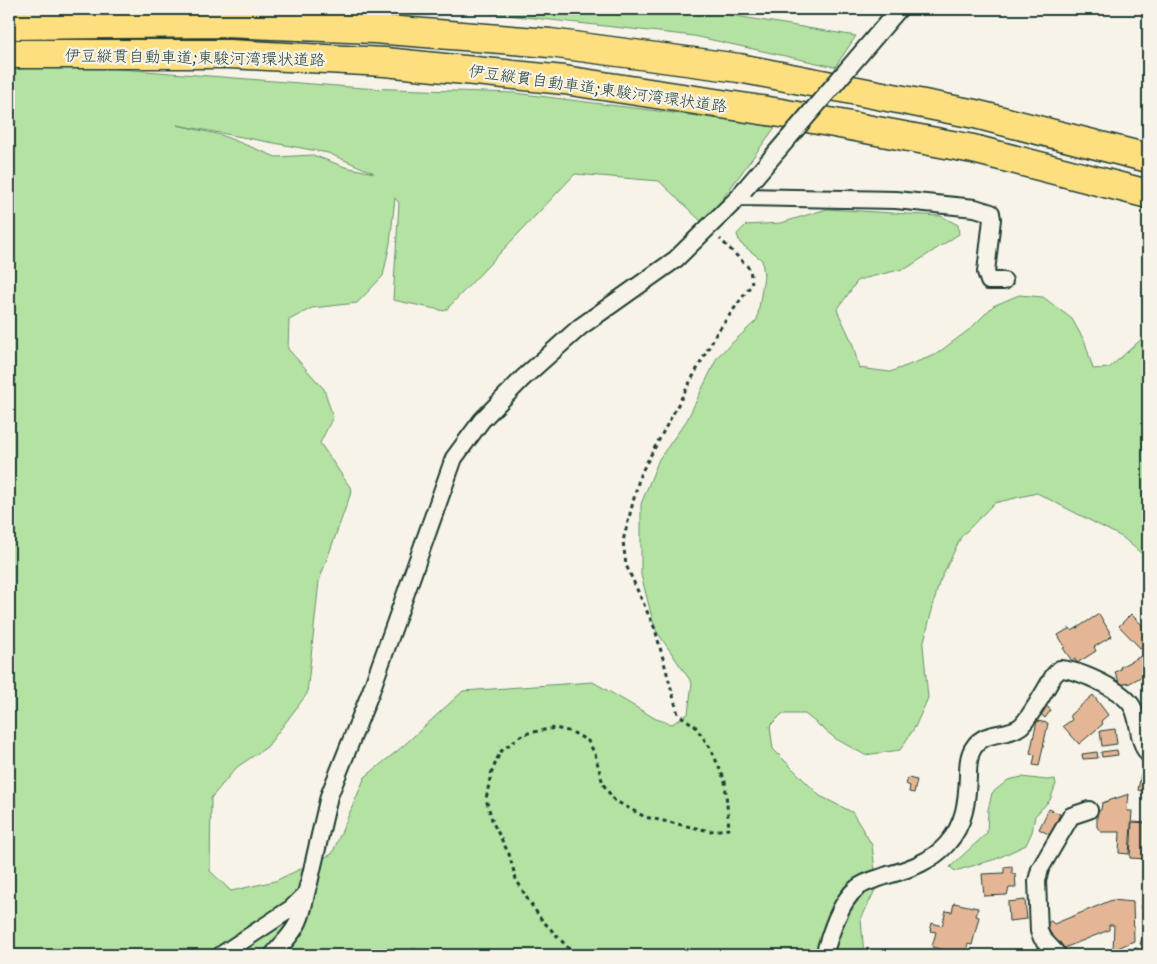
<svg xmlns="http://www.w3.org/2000/svg" width="1157" height="964" font-family="Kalam,'Klee One',sans-serif">
	<rect width="100%" height="100%" fill="#f7f3e8"/>
	<filter id="ink" filterUnits="userSpaceOnUse"><feTurbulence type="fractalNoise" baseFrequency=".02" numOctaves="2"/><feDisplacementMap in="SourceGraphic" scale="10" xChannelSelector="R" yChannelSelector="G"/><feConvolveMatrix kernelMatrix="1 2 1 2 8 2 1 2 1" color-interpolation-filters="sRGB"/></filter>
	<g filter="url(#ink)">
		<path fill="#b3e2a2" stroke="#69906b" fill-rule="evenodd" d="M453,9H694L856,36L835,67L694,36Z
			M94,67L363,88L515,93L776,126L704,224L659,181L575,174L445,311L393,300L399,203L395,198L390,243L383,276L357,303L312,308L289,320L288,349L324,389L333,417L320,443L352,490L319,581L307,694L267,747L237,767L211,798L210,871L231,891L275,881L332,854L365,777L402,747L463,691L593,682L656,719L672,724L688,714L692,683L655,629L641,575V504L659,459L687,420L718,356L757,320L764,276L762,260L740,243L737,234L746,225L781,223L827,209L941,216L958,225L959,234L907,268L858,280L837,310L852,342L859,368L890,372L935,355L970,329L993,306L1019,295L1043,297L1072,319L1085,342L1093,369L1109,368L1145,336L1148,325V559L1122,537L1037,493L994,503L961,537L939,583L923,645L928,698L915,727L900,750L865,755L836,739L805,714H782L770,726L773,749L820,796L852,812L872,845L877,886L861,919L864,955H439L413,948L401,955H9V69ZM177,125L328,153L374,173L345,167L313,155L276,157L221,135Z
			M1022,777L1047,780L1055,779L1056,784L1050,800L1035,816L1032,832L1026,845L996,859L955,871L950,867L987,833L988,810L992,793L1008,780Z"/>
		<path fill="#e5b695" stroke="#1f3d34" d="M1099,614L1112,636L1094,647L1096,651L1077,663L1075,659L1072,661L1063,648L1065,647L1058,635L1070,628L1072,631Z
			M1131,614L1148,631V642L1141,649L1119,626Z
			M1143,655L1148,666V673L1128,684L1127,682L1121,686L1115,672L1121,669L1120,667Z
			M1093,695L1108,715L1101,721L1103,724L1079,744L1063,726L1072,720L1070,715Z
			M1045,705L1051,710L1045,718L1039,713Z
			M1037,721L1048,723L1039,766L1033,765L1035,755L1030,753Z
			M1115,729L1117,744L1102,746L1100,731Z
			M1117,750L1118,755L1102,757L1101,752Z
			M1097,752L1098,758L1083,759L1082,754Z
			M1141,774L1148,775V793L1138,790Z
			M908,778L917,780L914,793L909,792L910,786L906,784Z
			M1129,794L1127,811H1132L1129,854L1119,853L1120,832H1101L1097,827V812L1101,810L1102,803Z
			M1049,809L1060,814L1050,835L1039,829Z
			M1132,822L1148,823V859L1130,858Z
			M1012,866V874H1015L1016,888H1009L1007,895L984,896L982,874L1004,873V867Z
			M1147,892L1148,893V916L1144,915L1145,910L1141,908Z
			M1025,900L1027,919L1009,921L1008,902Z
			M1112,900L1133,902L1134,941L1113,950L1114,925H1109V930L1064,948L1060,942L1056,944L1046,924L1051,921L1054,924Z
			M954,903L978,908L976,916L979,917L972,945L968,944L965,955L932,947L936,932L930,931L932,923L942,926L946,911L952,912Z
			M1148,923V947L1140,944Z
			M1137,948L1139,955H1114V952Z"/>
		<g fill="none" stroke-linecap="round" stroke-linejoin="round">
			<defs>
				<path id="street" d="M875,37L899,9
					M739,197L896,200L975,208L991,213L992,219L986,272L989,281H1004
					M221,955L292,908L304,896
					M273,955C280,946 290,937 296,926C304,914 304,897 309,883L329,796L371,691L454,458L482,420L523,378L580,327L676,259L739,197L744,190
					M824,955C830,935 840,901 857,888C865,881 878,879 888,875C910,869 932,861 947,844C965,824 967,801 968,776C968,767 968,755 974,747C985,730 1007,737 1021,726C1030,718 1047,687 1054,675L1060,669C1079,670 1127,691 1134,710C1140,725 1138,741 1148,754
					M1058,955L1042,938L1039,931L1037,881L1040,869L1071,816L1089,810"/>
				<path id="highway" d="M9,25L223,23L374,29L550,43L739,68L975,114L1148,158
					M9,54H229L385,62L564,80L781,113L973,149L1148,194"/>
			</defs>
			<use href="#street" stroke="#1f3d34" stroke-width="20"/>
			<use href="#highway" stroke="#1f3d34" stroke-width="31"/>
			<path stroke="#1f3d34" stroke-width="3" stroke-dasharray="4 4" stroke-linecap="butt" d="M575,955L542,920L528,900L516,879L509,854L493,823L486,799L491,774L500,752L523,734L555,728L572,732L588,741L595,754L603,784L614,800L645,817L710,831L729,829L725,781L711,749L695,726L678,714L655,629L626,565L623,541L640,475L716,334L752,284L750,269L720,239"/>
			<use href="#street" stroke="#f7f3e8" stroke-width="16"/>
			<use href="#highway" stroke="#fddf80" stroke-width="28"/>
			<defs>
				<path id="street-bridge" d="M744,190L875,37"/>
			</defs>
			<use href="#street-bridge" stroke="#1f3d34" stroke-width="20" stroke-linecap="butt"/>
			<use href="#street-bridge" stroke="#f7f3e8" stroke-width="16"/>
		</g>
	</g>
	<g text-anchor="middle" stroke-width="4.5" stroke-linejoin="round" paint-order="stroke">
		<g font-size="16" fill="#1f3d34" stroke="#f7f3e8">
			<text transform="translate(195 57) rotate(1)" y="6">伊豆縦貫自動車道;東駿河湾環状道路</text>
			<text transform="translate(598 88) rotate(8)" y="6">伊豆縦貫自動車道;東駿河湾環状道路</text>
		</g>
	</g>
	<rect width="1157" height="964" fill="none" stroke="#f7f3e8" stroke-width="30"/>
	<rect x="15" y="15" width="1127" height="934" fill="none" stroke="#1f3d34" stroke-width="2" filter="url(#ink)"/>
</svg>
